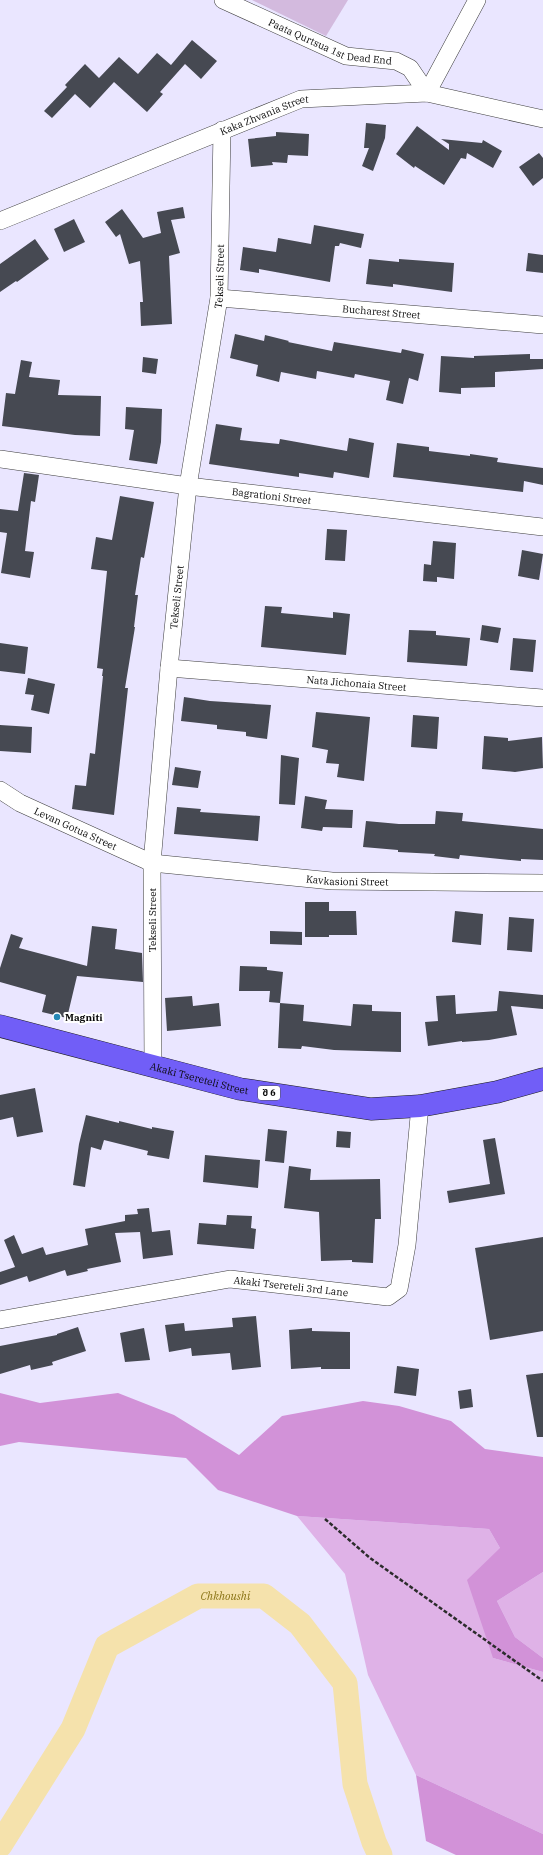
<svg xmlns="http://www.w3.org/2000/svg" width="543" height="1855" font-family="'IBM Plex Serif','Noto Sans Georgian',serif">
	<rect width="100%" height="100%" fill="#eae6ff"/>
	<path fill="#dfb2e7" d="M297,1516L489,1529L500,1548L493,1658L543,1672V1834L416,1775L368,1675L345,1574Z
		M543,1572V1658L515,1637L497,1601Z"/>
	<path fill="#d292d8" d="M0,1393L40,1403L118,1393L174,1415L239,1455L282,1416L363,1401L399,1406L451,1421L485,1449L543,1457V1572L497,1601L515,1637L543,1658V1672L493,1658L467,1580L500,1548L489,1529L297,1516L218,1490L186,1458L19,1442L0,1446Z
		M416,1775L543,1834V1855H456L426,1841Z"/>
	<path fill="#d3bade" d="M252,0H348L326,36Z"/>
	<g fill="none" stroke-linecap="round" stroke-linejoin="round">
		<path stroke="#f5e2ac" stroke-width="25" id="s1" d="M0,1845L73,1729L107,1646L198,1596H264L300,1624L345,1683L355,1784L374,1842L380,1855"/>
	</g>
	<path fill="#464952" d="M192,40L217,61L201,79L185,64L160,92L163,94L147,112L114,82L90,108L75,94L52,118L44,111L67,87L65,85L85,64L99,78L119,57L138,74L157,53L171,65Z
		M366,123L386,125L385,138L373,171L362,166L369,148H364Z
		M417,126L449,150V144L441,139L482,143L483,140L502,151L493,168L467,153L466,159L461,158L444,185L415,166L414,168L396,154Z
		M276,132L309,134L308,156L288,155L287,163L272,162L273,165L251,167L248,139L276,136Z
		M539,153L543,158V178L533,186L519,167Z
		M183,207L185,218L171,220L180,253L169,256L172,324L141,326L140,302H143L140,261L129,264L120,234L116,237L105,222L122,209L143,238L161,233L157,212Z
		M74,219L85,242L64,252L54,229Z
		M314,225L364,234L361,248L340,243L339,246H335L330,282L259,269V273L240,270L243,247L276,252L278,238L311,244Z
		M35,239L49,259L17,282L16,281L0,292V264Z
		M528,253L543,255V273L526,271Z
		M369,259L399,262V259L454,263L452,292L393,284V287L366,284Z
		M235,334L264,341L265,335L289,341L288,342L332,351L334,342L401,353L402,349L424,354L418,381L409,378L403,404L386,400L390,381L355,374L354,378L317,371L316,379L281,372L279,382L256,376L258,365L230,358Z
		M530,354V359H543V369L495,372V387L461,388V394L439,392L441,356L474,358V356Z
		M143,357L158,359L156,374L142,372Z
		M21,360L32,362L29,377L60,380L58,395L101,396L100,436L75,435L2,426L6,393L15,394Z
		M126,407L162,409L161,442L157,464L129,460L134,430L125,429Z
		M216,424L242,428L240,440L279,444L280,439L347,451L349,438L374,443L369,478L334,472L333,478L299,473V477L209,464Z
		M397,443L429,447V451L470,456V454L498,458L497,462L543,468V485L524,481L523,492L393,477Z
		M24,473L39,475L35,502L31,501L25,551L34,552L30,578L1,573L7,533L0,532V509L18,511Z
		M120,496L154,502L144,558L141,557L135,595H138L134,627H135L125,688H128L114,815L72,809L75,785L86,786L90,753L95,754L103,676H102L103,669L97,668L107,571L91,569L93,556L96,537L112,540Z
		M327,529L347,530L345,561L325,560Z
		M433,541L456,543L454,579L437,577V582L423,581L424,564L431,565Z
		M522,550L543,554L539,580L518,576Z
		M265,606L282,607L281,613L333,618V612L350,614L346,655L261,647Z
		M482,625L501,628L498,643L480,640Z
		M409,630L436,631V635L470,638L467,666L407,662Z
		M513,638L536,640L533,672L510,670Z
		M0,643L28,647L25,674L0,671Z
		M28,678L55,684L49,714L31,710L34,695L25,694Z
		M184,697L210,701L271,705L267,739L246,736V732L217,729V725L181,721Z
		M316,712L370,717L364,781L337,777L339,764L326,763L328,750L312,747Z
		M413,715L439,717L437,749L411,747Z
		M0,725L32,727L31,753L0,751Z
		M484,736L508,738V741L542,737L543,768L515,772L482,769Z
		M281,755L299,758L295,805L279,804Z
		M175,767L201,771L198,788L172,785Z
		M305,796L327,800L325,809L353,810L352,828L323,827L322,831L301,828Z
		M177,807L201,809L200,812L260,816L258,841L174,834Z
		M436,811L463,813L462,821L543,829V860L521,859V861L460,855L459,859L434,856L435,854L398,852V850L363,847L366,821L399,824H435Z
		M305,902H329V911H356L357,935H329V937H305Z
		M455,911L483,914L481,945L452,942Z
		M509,917L534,919L532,952L507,950Z
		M92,926L117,929L115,949L142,953L143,982L77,976L67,1018L42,1012L46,995L0,982V968L11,934L23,938L19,948L87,966Z
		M270,931L302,932V945L270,944Z
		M240,966L267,967V970L283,972L280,1003L269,1002L270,991H239Z
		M499,991L543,995V1009L511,1006L517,1035L489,1040L462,1042V1041L428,1046L425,1022L438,1021L436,996L455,995L456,1014L497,1011Z
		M192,996L193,1006L219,1003L221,1026L167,1031L165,998Z
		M280,1003L304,1005L303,1021L351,1026L353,1004L372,1005V1011L401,1012V1052L334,1050L302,1046L301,1049L278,1048Z
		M35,1088L43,1132L17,1137L13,1117L0,1120V1095Z
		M86,1115L119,1123V1121L152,1129V1127L174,1131L169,1159L147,1155L148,1151L104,1140L101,1150L91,1147L85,1187L73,1185L79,1144Z
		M268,1129L287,1131L284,1163L265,1161Z
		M337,1131L351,1132L350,1148L336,1147Z
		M495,1138L505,1194L449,1203L447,1191L490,1184L483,1140Z
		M205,1155L260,1160L258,1188L203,1182Z
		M289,1166L311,1169L310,1180L380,1179L381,1219H375L373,1263L352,1262V1260L321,1261L319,1212L284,1208Z
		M149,1208L152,1232L170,1230L173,1255L143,1259L140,1232L115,1233L121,1262L87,1269L88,1271L67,1276L65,1270L29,1282L27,1276L0,1285V1272L15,1267L4,1240L14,1235L22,1254L43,1247L46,1255L88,1245L85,1229L125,1221V1215L138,1214L137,1209Z
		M227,1215L252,1216L251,1228L256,1229L254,1249L197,1244L199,1223L226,1225Z
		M543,1237V1331L490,1340L475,1248Z
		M256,1316L261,1367L232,1370L230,1353L192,1356L191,1348L169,1352L165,1325L184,1323L185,1331L233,1327L232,1318Z
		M78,1327L86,1351L52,1362L53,1365L31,1370L30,1365L0,1374V1346L57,1335V1334Z
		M144,1328L150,1360L125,1362L120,1333Z
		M312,1328V1331L350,1332V1369H321V1367L291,1369L289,1330Z
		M397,1366L419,1369L416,1396L394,1393Z
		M543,1373V1437H537L526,1375Z
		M471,1389L473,1407L460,1409L458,1391Z"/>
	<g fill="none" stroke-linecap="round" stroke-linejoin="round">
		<defs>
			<g id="minor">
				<path id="s2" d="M223,0L346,56L396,61L410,68L427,93L477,0"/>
				<path id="s3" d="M0,221L301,99L427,93L543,119"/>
				<path id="s4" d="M219,298L543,325"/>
				<path id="s5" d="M0,459L188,486L543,527"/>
				<path id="s6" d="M169,668L543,698"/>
				<path id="s7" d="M0,790L20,803L152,863L332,881L543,883"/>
				<path id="s8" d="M153,1067L152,863L169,668L188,486L219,298L222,130"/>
				<path id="s9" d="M0,1320L230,1279L388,1297L399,1289L407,1245L420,1106"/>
			</g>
			<g id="primary">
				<path id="s10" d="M0,1026L240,1089L371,1109L420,1106L497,1092L543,1079"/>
			</g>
		</defs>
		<use href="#minor" stroke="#3d3d3d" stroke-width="18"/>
		<use href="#primary" stroke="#1b1b1b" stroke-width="23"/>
		<path stroke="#2c2c2c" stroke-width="2.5" stroke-dasharray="4 2" stroke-linecap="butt" d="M325,1519L370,1558L543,1681"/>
		<use href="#minor" stroke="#fff" stroke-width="17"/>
		<use href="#primary" stroke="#715ef7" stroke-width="22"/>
	</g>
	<circle fill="#2588b6" stroke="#fff" stroke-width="1.5" cx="57" cy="1017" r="4"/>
	<g text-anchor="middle" stroke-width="4" stroke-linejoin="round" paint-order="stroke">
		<rect fill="#fff" stroke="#545454" stroke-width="1" x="258" y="1086" width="22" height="14" rx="3"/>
		<g font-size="9" font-weight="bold" fill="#0a0a0a">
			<text x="269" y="1096">შ 6</text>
		</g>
		<g font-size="10" fill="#0a0a0a" stroke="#fff">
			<text dy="4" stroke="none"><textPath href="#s2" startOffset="116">Paata Qurtsua 1st Dead End</textPath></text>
			<text dy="4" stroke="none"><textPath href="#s3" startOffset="285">Kaka Zhvania Street</textPath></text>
			<text dy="4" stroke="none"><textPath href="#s8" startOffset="795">Tekseli Street</textPath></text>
			<text dy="4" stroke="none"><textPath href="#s4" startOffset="163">Bucharest Street</textPath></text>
			<text dy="4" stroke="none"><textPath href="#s5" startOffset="274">Bagrationi Street</textPath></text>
			<text dy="4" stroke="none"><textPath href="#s8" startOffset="471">Tekseli Street</textPath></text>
			<text dy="4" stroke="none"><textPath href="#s6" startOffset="188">Nata Jichonaia Street</textPath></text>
			<text dy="4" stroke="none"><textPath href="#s7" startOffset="85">Levan Gotua Street</textPath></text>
			<text dy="4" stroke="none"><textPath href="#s7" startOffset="365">Kavkasioni Street</textPath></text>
			<text transform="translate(152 920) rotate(-90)" y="4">Tekseli Street</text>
			<text dy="4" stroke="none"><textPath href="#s10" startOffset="206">Akaki Tsereteli Street</textPath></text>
			<text dy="4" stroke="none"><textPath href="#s9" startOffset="295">Akaki Tsereteli 3rd Lane</textPath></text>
		</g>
		<g font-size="10" font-weight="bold" fill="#0a0a0a" stroke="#fff" text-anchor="start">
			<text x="65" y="1021">Magniti</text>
		</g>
		<g font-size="11" font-style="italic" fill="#8a7416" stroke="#fff">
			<text dy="4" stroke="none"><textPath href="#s1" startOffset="358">Chkhoushi</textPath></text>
		</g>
	</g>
</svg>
